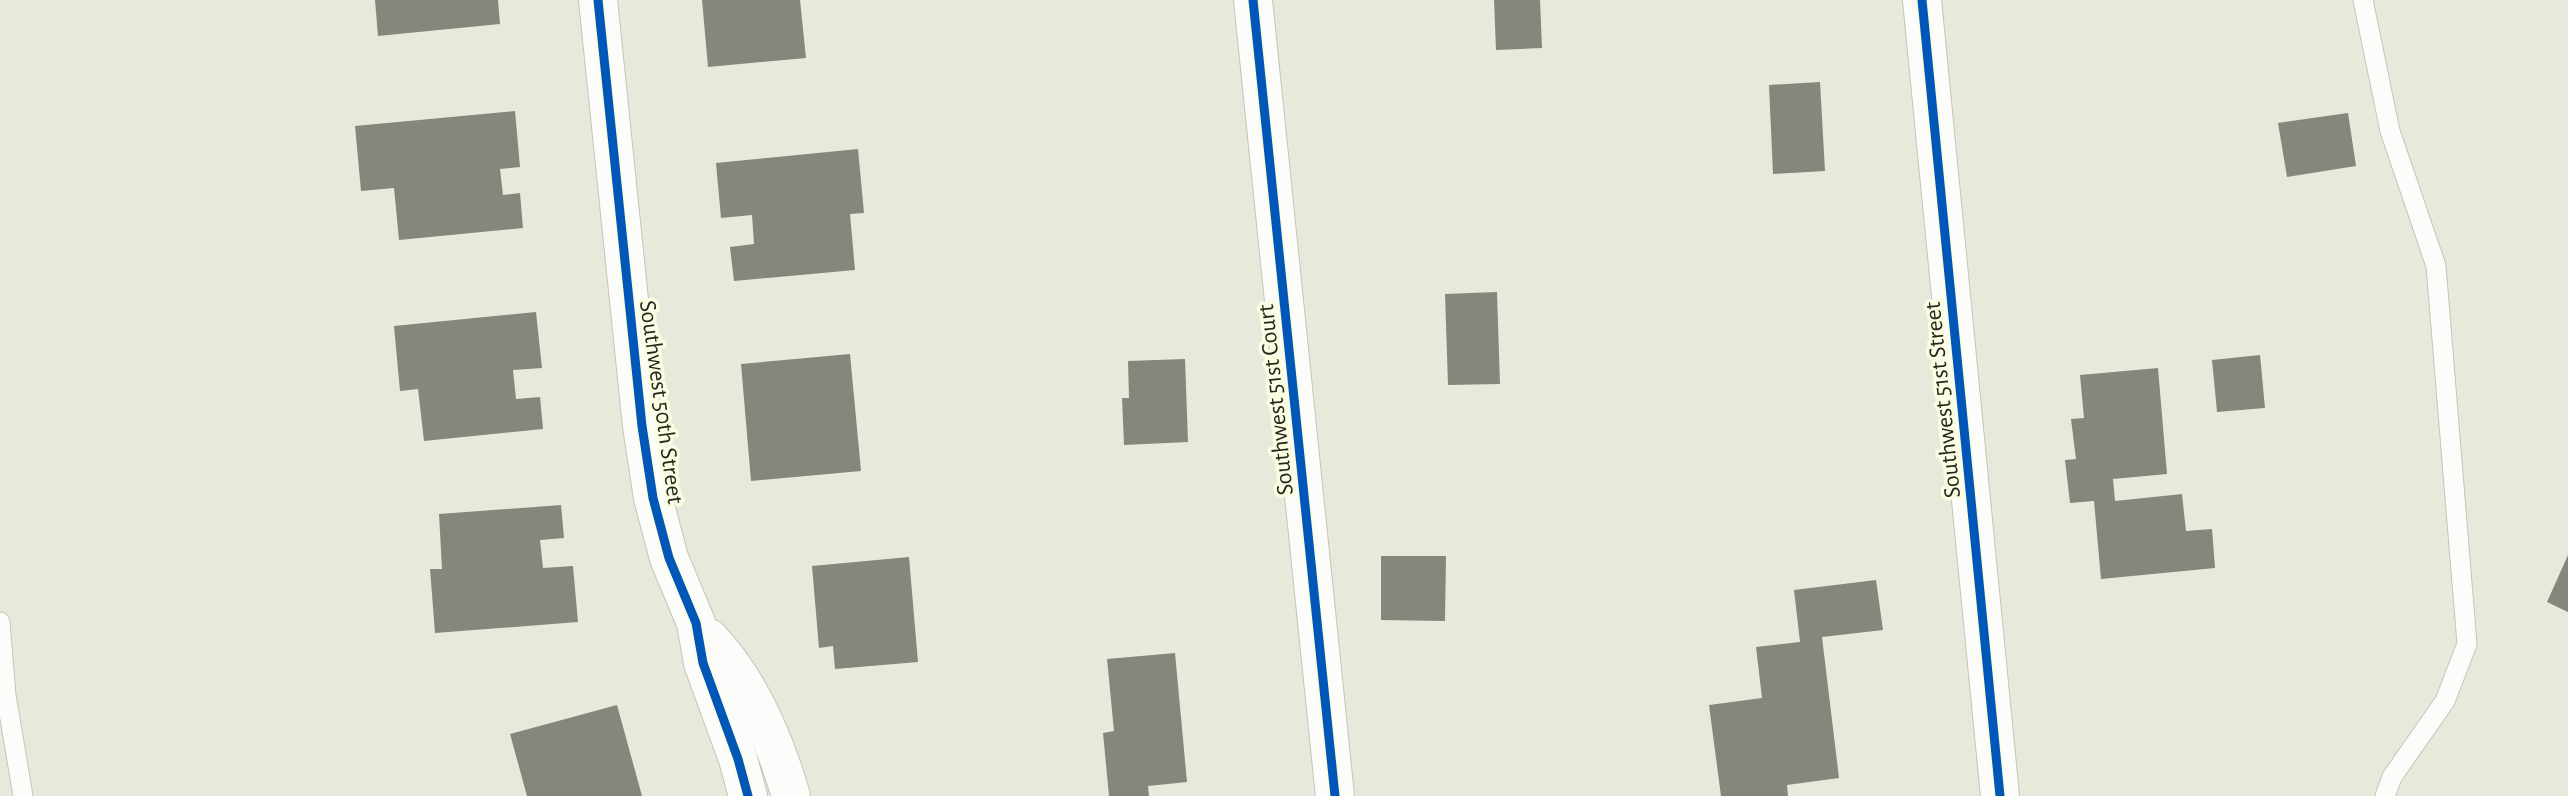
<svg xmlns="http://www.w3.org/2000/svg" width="2568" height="796" font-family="'Alegreya Sans',sans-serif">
	<rect width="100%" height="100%" fill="#e8e9db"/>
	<path fill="#86877c" d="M375,0H498L500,24L378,36Z
		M702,0H800L806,58L708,67Z
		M1494,0H1540L1542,48L1496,50Z
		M1820,82L1825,171L1773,174L1769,85Z
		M515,111L520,167L500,169L503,195L520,193L523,228L399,240L394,188L361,191L355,126Z
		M2348,113L2356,166L2287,177L2278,123Z
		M858,149L864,213L850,214L855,270L734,281L730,247L754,244L752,215L721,218L716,163Z
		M1497,292L1500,384L1448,385L1445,294Z
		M536,312L542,368L513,370L516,399L540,397L543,429L424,441L418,389L400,391L394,326Z
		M850,354L861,471L751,481L741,364Z
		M2260,355L2265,408L2217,412L2212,360Z
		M1185,359L1188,442L1124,445L1122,398H1129L1128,361Z
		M2158,368L2167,474L2113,479L2115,501L2182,494L2186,531L2212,529L2215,568L2101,579L2094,501L2070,503L2065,460L2076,459L2071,419L2084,418L2080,375Z
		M561,505L564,538L540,540L543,568L573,566L578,622L435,633L430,569H442L439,514Z
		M2568,555V612L2547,602Z
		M1381,556H1446L1445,621L1381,620Z
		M909,557L918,662L835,669L833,646L819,648L812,566Z
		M1876,580L1883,630L1822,637L1839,778L1787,785L1788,796H1721L1709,705L1762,698L1756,647L1800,642L1794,590Z
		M1175,653L1187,782L1148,786L1149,796H1109L1103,733L1114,731L1107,659Z
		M617,705L642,796H527L510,734Z"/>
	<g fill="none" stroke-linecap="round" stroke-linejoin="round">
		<defs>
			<path id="service" d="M2363,0L2390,131L2436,266L2467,644L2445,701L2392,777L2385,796
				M0,622L6,695L23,796"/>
			<path id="minor" d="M598,0L642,426L653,498L669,558L696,623L703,663L738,759L748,796
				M1253,0L1335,796
				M1922,0L2000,796
				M709,638C749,680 775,741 791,796"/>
		</defs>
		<use href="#service" stroke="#c4c5ba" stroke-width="21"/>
		<use href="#minor" stroke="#c4c5ba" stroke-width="40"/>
		<use href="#service" stroke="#fcfcfa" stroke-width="19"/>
		<use href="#minor" stroke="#fcfcfa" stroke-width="38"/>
		<defs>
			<path id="cycleway" d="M598,0L642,426L653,498L669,558L696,623L703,663L738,759L748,796
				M1253,0L1335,796
				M1922,0L2000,796"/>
		</defs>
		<use href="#cycleway" stroke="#fafde2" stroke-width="13"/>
		<use href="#cycleway" stroke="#0057b8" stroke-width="9"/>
	</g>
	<g text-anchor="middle" stroke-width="7" stroke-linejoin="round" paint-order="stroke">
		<g font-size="24" fill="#25261d" stroke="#fafde2">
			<text transform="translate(1275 400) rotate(-96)" y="8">Southwest 51st Court</text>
			<text transform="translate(1942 400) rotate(-96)" y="8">Southwest 51st Street</text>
			<text transform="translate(662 402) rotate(82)" y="8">Southwest 50th Street</text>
		</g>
	</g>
</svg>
